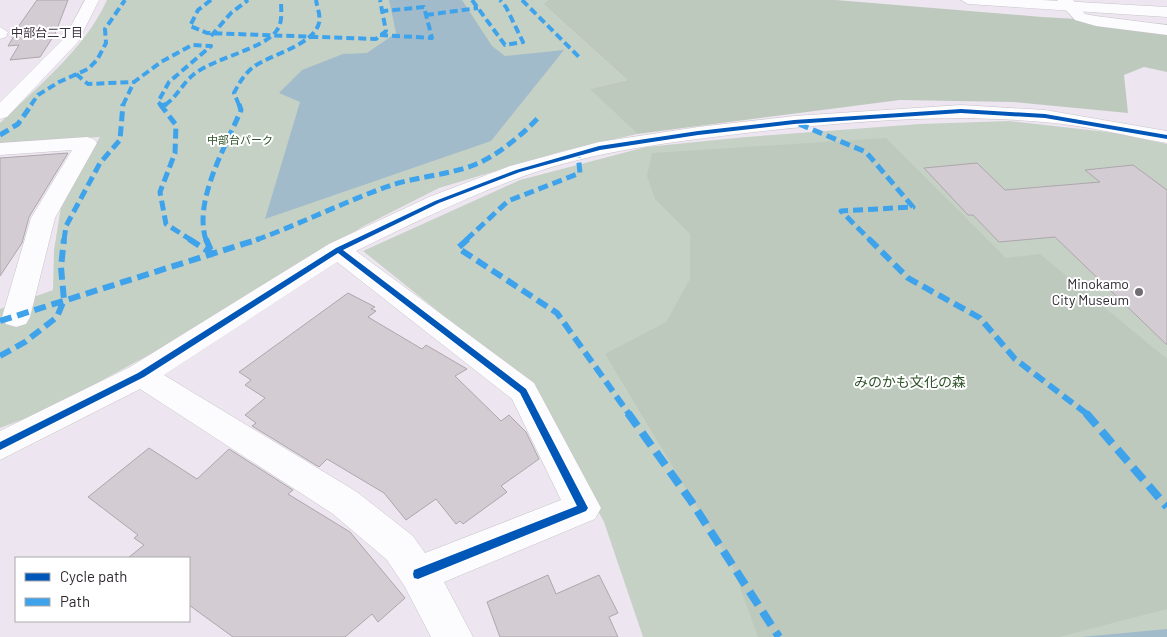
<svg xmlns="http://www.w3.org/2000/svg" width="1167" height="637" font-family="Barlow,'Noto Sans JP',sans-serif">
	<rect width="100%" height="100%" fill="#ede6f0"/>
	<path fill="#c6d1c6" d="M107,0H548L543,4L627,80L591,89L637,134L563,151L439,188L362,227L195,330L47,410L0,428V309L53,290L54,250L62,201L100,137L0,143V123C39,85 84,50 107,0Z
		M1009,121L1116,133L1167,144V637H643L604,522L530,385L363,251L520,180L646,147L746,137L920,124Z"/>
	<path fill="#bec9bd" d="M548,0H836L1042,17L1167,24V72L1144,67L1124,75L1128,113L1013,102L900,100L637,134L590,89L627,80L543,4Z
		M886,138L1006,258L1040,254L1167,359V609L1059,637H758L732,565L605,354L666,322L690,279V234L655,199L647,176L652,153Z"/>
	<path fill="#a1bbca" d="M389,0H462L492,46L505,56L564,50L491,141L265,219L300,102L279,93L302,70L343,54L367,53L396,33Z
		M1167,629V637H1081Z"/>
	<path fill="#d3ccd2" stroke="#ada6ac" d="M37,0H68L55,34L40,57L10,60L19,45L8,46L14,36L11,37Z
		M68,153L29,217L22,243L0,276V158Z
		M977,163L1005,190L1100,182L1085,170L1133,165L1167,190V345L1055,237L999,242L973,215H968L924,168Z
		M348,293L375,307L371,309L376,311L368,317L422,349L426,345L467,369L455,376L501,421L509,415L526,432L539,459L501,486L507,492L463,524L460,521L456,524L436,499L406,520L384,493L327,459L319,467L252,426L256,423L245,415L265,398L245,385L251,380L239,372Z
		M149,448L197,479L229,449L293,490L288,494L350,532L405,598L378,622L372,614L345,637H233L189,605V558H128L144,545L134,538L138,535L88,497Z
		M548,575L556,594L599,575L618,613L609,617L618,637H500L487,602Z"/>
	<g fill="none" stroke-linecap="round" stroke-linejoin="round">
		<defs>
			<path id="minor" d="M85,0H99L78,42L7,117L0,119V102L65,37Z
				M1057,0H1073L1085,14L1096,16L1167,25V35L1096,26L1075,20Z
				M0,27L8,32L6,37L0,39Z
				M961,105L1045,110L1167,131V143C1126,136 1084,125 1043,122C945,113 844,122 746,133C671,142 595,151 524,176C466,197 411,224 356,251L534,383L601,508L595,519L444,582L473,637H431L405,587L387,560L333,514L140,389L0,460V431L130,367L329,244L429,197L510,166L599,142L698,127L794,116ZM337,262L512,399L561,500L425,553L413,536L357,492L164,375Z
				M87,137L94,139L97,143L55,218L30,317L26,324L16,327L6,324L2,317L31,218L72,150L0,155V143Z"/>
			<path id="major" d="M961,0H1042L1167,7V17L968,4Z"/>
		</defs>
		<use href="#minor" stroke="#c8c3ca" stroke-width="1"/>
		<use href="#major" stroke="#c8c3ca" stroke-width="1"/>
		<path stroke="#cbc9cd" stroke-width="2" stroke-dasharray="1 2.5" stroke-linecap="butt" d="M23,29L52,26"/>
		<use href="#minor" fill="#fcfbfd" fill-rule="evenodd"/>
		<use href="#major" fill="#fcfbfd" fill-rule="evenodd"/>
		<path stroke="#3ea3eb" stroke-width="4" stroke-dasharray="8 4" stroke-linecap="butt" d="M211,0L198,10L190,26L207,33L376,39L386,31L380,0
			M472,0L505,45L523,42L506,7L500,0
			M522,0L581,59
			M426,15L478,8
			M380,35L432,38L424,7L384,11
			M211,36L231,13L248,0
			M76,74L88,84L134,82
			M31,105L38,95L59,82L88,69L97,60L106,43L105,29L125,0
			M123,105L134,82L161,62L192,45L211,46L169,82L158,102L161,105
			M165,105C177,97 182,84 193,75C213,58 265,49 277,30C283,22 281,10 281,0
			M239,105L234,93C239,83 244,75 252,68C270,54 313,46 319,23C321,16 317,7 316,0"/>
		<path stroke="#3ea3eb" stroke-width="5" stroke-dasharray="10 5" stroke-linecap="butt" d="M160,104L176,125L175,153L160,192L166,224L191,240
			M162,107L166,104
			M799,124L866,152L913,207L841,211L870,240
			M0,135L18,124L32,104
			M64,240L66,226L100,163L120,140L123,104
			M206,240C193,201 226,146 241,110L239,104
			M256,240C300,224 342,203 386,187C413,177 449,175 474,165C497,156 522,135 538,118
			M466,240L508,201L580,173L578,154"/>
		<path stroke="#3ea3eb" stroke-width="6" stroke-dasharray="12 6" stroke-linecap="butt" d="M189,239L214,255
			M206,239L212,253
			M468,239L458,248L557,313L629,414
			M869,239L908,278L980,318L1015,359L1087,414
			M0,321L259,239
			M0,356L25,342L57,317L64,300L61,267L64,239"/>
		<path stroke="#3ea3eb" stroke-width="8" stroke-dasharray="16 8" stroke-linecap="butt" d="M628,413L691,501L779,637
			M1086,413L1167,507"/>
		<defs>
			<path id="cycleway" d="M961,109L1045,114L1167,135V139L1045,118L961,113L794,124L698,135L600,150L520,172L439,203L343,250L526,389L588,508L586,511L418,579L414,578L413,574L414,570L577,506L520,393L338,253L144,377L0,450V442L138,373L336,248L435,201L516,170L599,146L698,131L794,120Z"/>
		</defs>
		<use href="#cycleway" stroke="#fff" stroke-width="3"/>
		<use href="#cycleway" fill="#0057b8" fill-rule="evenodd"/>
	</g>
	<circle fill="#716b73" stroke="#fff" stroke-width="2" cx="1139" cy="292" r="5"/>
	<g text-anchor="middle" stroke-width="4" stroke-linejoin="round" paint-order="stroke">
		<g font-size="11" fill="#2e5229" stroke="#fff">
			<text x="240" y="144">中部台パーク</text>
		</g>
		<g font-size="12" fill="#382f3d" stroke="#fff">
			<text x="47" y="37">中部台二丁目</text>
		</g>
		<g font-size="14" fill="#2e2930" stroke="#fff" text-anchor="end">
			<text x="1129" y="289">Minokamo<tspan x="1129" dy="16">City Museum</tspan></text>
		</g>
		<g font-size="14" fill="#2e5229" stroke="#fff">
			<text x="910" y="387">みのかも文化の森</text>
		</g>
	</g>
	<rect x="15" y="557" width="175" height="65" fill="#ffffff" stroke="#aba9ac"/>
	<rect x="25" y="573" width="25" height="8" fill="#0057b8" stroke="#aba9ac"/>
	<text x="60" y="582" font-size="15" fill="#2e2930">Cycle path</text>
	<rect x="25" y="598" width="25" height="8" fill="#3ea3eb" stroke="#aba9ac"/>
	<text x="60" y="607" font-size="15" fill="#2e2930">Path</text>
</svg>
